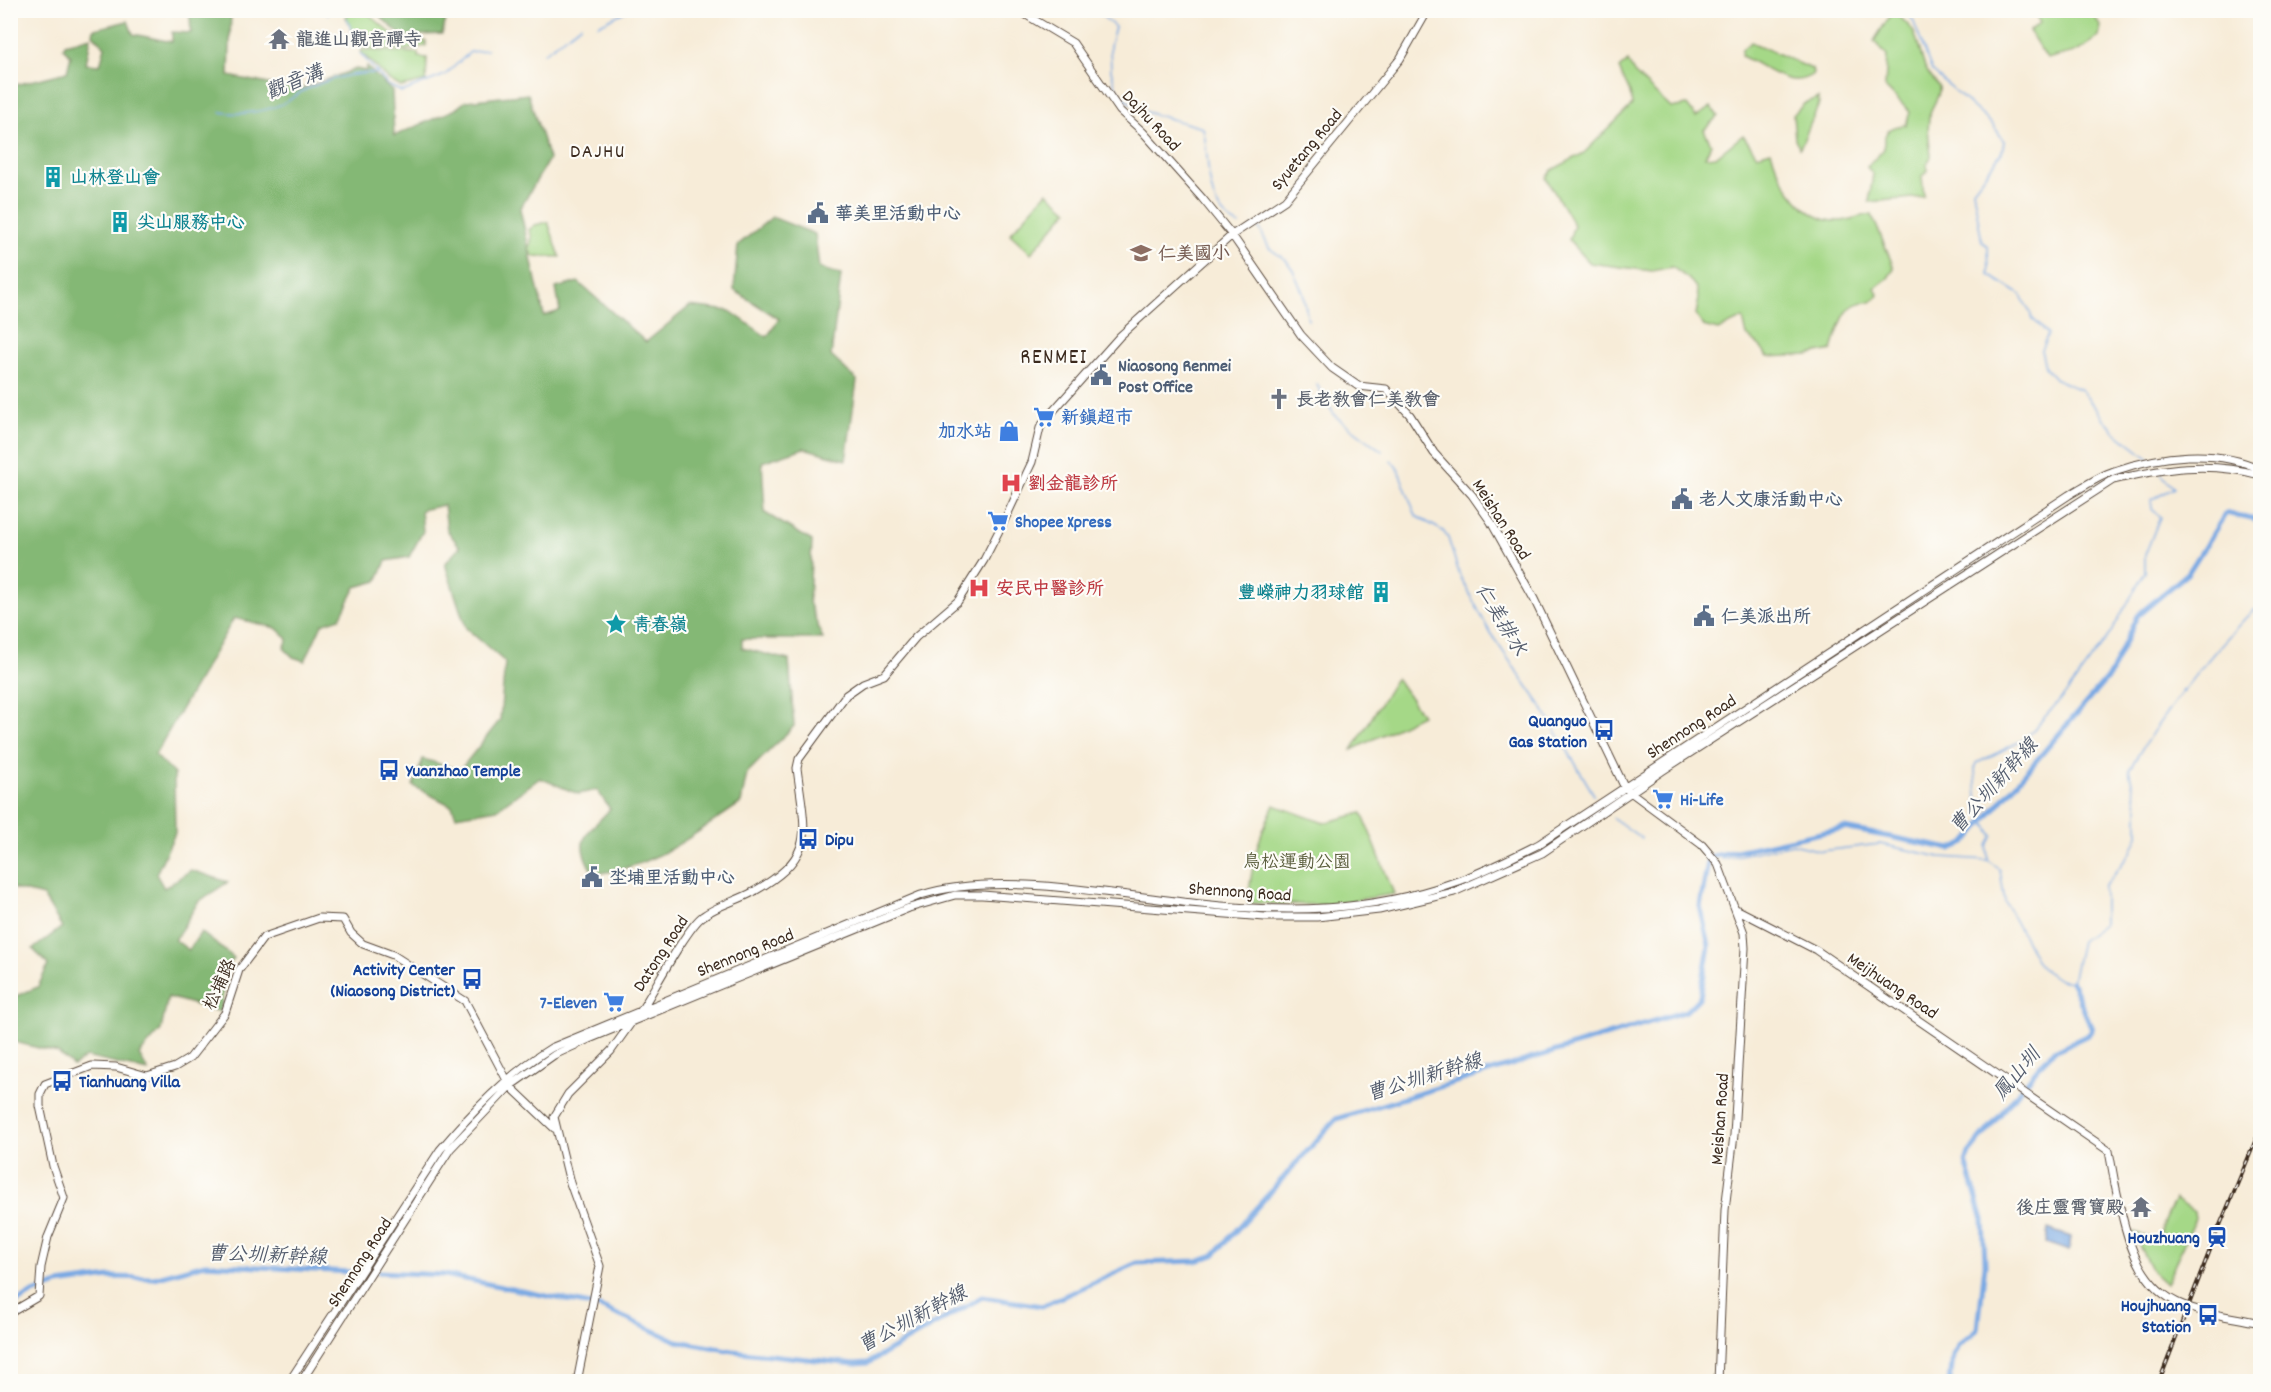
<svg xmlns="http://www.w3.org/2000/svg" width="2271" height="1392" font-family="Dekko,'LXGW WenKai TC',sans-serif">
	<rect width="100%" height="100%" fill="#fdfcf7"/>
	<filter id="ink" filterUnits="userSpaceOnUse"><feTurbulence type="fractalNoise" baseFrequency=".0167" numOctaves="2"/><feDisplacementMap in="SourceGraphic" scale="12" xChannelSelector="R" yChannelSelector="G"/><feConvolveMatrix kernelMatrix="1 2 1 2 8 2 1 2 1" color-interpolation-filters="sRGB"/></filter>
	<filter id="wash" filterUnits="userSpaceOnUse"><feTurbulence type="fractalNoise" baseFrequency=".008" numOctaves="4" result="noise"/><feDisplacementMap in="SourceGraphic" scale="24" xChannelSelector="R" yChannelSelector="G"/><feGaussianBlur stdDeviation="1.35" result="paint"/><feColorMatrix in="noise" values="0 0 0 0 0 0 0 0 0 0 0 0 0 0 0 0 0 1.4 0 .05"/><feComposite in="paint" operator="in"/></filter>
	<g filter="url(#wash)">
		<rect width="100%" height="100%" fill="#f7ecd8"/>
		<path fill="#a5d887" stroke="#708152" stroke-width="1.5" d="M350,11H365L403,43L426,41V46L406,50L360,47L346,17Z
			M1893,11C1899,17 1909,24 1913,31C1924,53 1918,66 1939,86C1940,98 1934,101 1930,113C1926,129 1930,141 1931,157L1927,164V171L1922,177L1924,197L1869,202L1873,174L1867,167L1884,149C1882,132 1890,126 1906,125L1910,112L1885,87L1887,56L1874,41Z
			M2039,11H2101L2095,18L2101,26L2099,37L2078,51L2047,59L2029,31L2040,23L2036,16Z
			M1751,42L1812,69L1813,74C1789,92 1763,64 1741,56L1742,49Z
			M362,50L418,53V57L427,58L426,81L401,87L389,80L361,52Z
			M1628,61L1634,73L1671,108L1687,105L1696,117L1711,107L1718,116L1704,130L1711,144L1705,157L1717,156L1743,135L1757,155L1771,151C1780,181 1804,223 1840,221C1851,221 1860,214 1872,215L1894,268L1888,278L1875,288L1879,295L1871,302C1843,299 1839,329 1832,350L1808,355L1767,357L1760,346L1747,336L1743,318L1718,330L1703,326L1696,315C1702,286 1695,283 1672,267L1652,271L1590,263L1569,240L1574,225L1546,178L1552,170L1584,153L1632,105L1630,93L1619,69Z
			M1818,98L1819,104L1800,148L1795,139L1793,115L1805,103Z
			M1047,192L1068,210L1031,253L1010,234Z
			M548,222L560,257L533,256L529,250L532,237L529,230L535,225Z
			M1396,678L1422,715L1352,750Z
			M1274,805L1324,823L1362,813L1394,894L1326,905L1248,903C1252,862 1256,843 1274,805Z
			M2175,1199L2194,1212L2195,1218L2166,1284L2152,1271L2132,1232L2157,1239Z"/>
		<path fill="#84b874" stroke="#607149" stroke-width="1.5" d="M231,10L229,76L298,90L356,69L366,71L367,67L392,91L394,136L454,110L466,101L528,94L549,159L520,209L544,316L560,311L556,288L578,282L646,342L690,306L730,311L767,337L779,319L734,290L738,245L772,217L815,234L819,268L841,275L831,356L857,380L846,460L804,448L762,462L765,513L812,541L809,602L823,639H742V648L789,660L794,726L747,773L741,803C691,836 656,867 594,874C571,839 587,835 610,809L597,790L578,794L540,778L497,809L456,816L452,806L413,786L423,759L460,770L500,720L505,662L466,628L445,564L460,547L447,530L444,505L421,510L423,531L409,557L386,561L377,581L356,587L340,618L322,624L305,661L293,657L284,648L288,639L276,628L234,618L155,755L174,774L175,833L156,874L164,888L191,870L228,882L198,902L175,940L189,950L201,932L234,958L225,971L221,1012L168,997L161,1030L139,1055L148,1071L86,1057L73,1066L58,1053L11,1041V998L38,987L48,965L33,949L62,927L43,896L11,888V86L67,72L71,56L63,48L65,44L91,37L86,64L100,65L105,47L93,34L94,29L128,21L133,34L172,42V32L191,33L190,16L184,11Z
			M374,11H439L446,19L442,34L402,36Z"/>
		<path fill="#78a8e3" stroke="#5a6980" stroke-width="1.5" d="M2048,1229L2071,1237L2069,1251L2046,1243Z"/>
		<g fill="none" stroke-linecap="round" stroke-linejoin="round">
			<path stroke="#78a8e3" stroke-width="1.5" d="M321,10L328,14
				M1095,10L1115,27L1110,46L1111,70L1116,88L1126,100L1146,112L1203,128C1211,160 1202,211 1240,225
				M1903,10L1913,20L1932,71L1993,125L2004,141L2002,152L1973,190L1982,242L1988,246L1989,275L2021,295L2033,319L2048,334L2041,350L2045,367L2056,379L2081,390L2113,430L2149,459
				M347,18L356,44
				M598,25L628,10
				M360,53L388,85L402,92L445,75L470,52L487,50
				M544,53L581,25
				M221,112C239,116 273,111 289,100C296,96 301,91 309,88C331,78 353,73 377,73
				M1253,226L1259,227L1269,248L1286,260L1293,270L1303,293L1308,320
				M1317,385L1335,416L1382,451
				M1391,460L1398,469L1416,516L1443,531L1448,538L1460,576L1491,634L1543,709L1594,795
				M1613,818L1641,838
				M1721,859L1793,844L1821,851L1880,844L1940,857L1988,860L2000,870L2005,902L2040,967L2059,980L2072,982L2081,941L2104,924V887L2131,852L2138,835V809L2129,770C2164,710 2206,659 2253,610L2260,609
				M1988,860L1987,846L1993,836L1978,812L1975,769L1977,763L2025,739L2068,691L2110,634L2145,572V555L2160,517L2152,509L2151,500L2174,488L2161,474"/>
			<path stroke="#78a8e3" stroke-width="5" d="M379,1272L445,1275L600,1307L677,1341L733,1351L854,1364L868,1363L982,1297L1042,1306L1137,1263L1197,1261L1214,1255L1336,1119L1686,1011L1700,997L1709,946L1700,906L1709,857L1844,828L1951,849L1965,843L2110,675L2137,616L2188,573L2226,513L2260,521
				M10,1306L33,1293L58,1284L110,1277L154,1278L205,1264L350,1272
				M1950,1382L1953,1356L1960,1344L1978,1329L1985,1264L1983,1220L1966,1162L1969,1153L2042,1063L2054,1051L2088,1035L2092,1029L2072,982"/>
		</g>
	</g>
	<g filter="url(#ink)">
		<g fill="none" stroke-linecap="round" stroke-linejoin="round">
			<defs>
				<path id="secondary" d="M1018,10L1073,43L1120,111L1143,132L1202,198L1232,235L1301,335L1332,368L1358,386L1386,389L1410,415L1434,453L1472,495L1491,522L1534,599L1625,788L1702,845L1718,864L1744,933L1745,948L1734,1135L1725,1210L1718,1382
					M1736,909L1816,950L2109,1151L2115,1184
					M640,1012C653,992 687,927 703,916C718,905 737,901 753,892C818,855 805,833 797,768L799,759L846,695L863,683L884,675L916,637L958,601L984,560L1008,513L1032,462L1040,428L1046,419L1120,336L1232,235L1285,200L1400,59L1428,10
					M10,1313L39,1296L41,1267L48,1237L64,1198L53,1166L40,1106V1094L45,1084L92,1066L116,1067L147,1076L175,1067L190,1058L225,1013L239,970L264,937L319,918L343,919L351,933L363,944L393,955L465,1001L510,1086L554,1128
					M289,1382L440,1150C473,1111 507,1075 551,1048L921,895C1000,870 1119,896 1201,904C1286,913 1371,912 1452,883C1482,873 1511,858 1539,844L2069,495C2083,487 2099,476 2114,471C2160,455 2216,448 2260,469
					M301,1382L450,1149L510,1086L554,1055L589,1039L909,908L955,895H982L1265,917H1317L1379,910L1454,892L1542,853L1662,771L2113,480C2164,468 2209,461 2260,475
					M577,1382L600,1266L570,1183L554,1117L568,1094L611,1051L631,1023"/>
			</defs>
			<use href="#secondary" stroke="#57473a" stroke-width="9"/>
			<use href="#secondary" stroke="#fff" stroke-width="7"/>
			<defs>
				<path id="rail" d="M2159,1382L2215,1237L2260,1130"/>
			</defs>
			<use href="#rail" stroke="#3b2a1e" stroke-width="4"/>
			<use href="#rail" stroke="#fdfcf7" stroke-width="1.5" stroke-dasharray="4.5" stroke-linecap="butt"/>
			<defs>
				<path id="secondary-bridge" d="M2115,1184C2125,1229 2134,1286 2183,1305C2207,1315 2235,1317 2260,1323"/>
			</defs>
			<use href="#secondary-bridge" stroke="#57473a" stroke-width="9" stroke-linecap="butt"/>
			<use href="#secondary-bridge" stroke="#fff" stroke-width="7"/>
		</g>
	</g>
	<defs>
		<symbol id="temple-bare" viewBox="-9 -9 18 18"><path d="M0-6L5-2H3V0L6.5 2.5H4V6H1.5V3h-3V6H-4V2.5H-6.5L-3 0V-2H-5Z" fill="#6b7280" stroke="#fdfcf7" stroke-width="2.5" paint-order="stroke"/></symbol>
		<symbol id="building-bare" viewBox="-9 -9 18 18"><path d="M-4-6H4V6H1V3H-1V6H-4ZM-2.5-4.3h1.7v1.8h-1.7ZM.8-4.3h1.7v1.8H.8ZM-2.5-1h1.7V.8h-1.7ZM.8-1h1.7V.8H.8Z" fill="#0f9aa8" stroke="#fdfcf7" stroke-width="2.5" paint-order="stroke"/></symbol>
		<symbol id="civic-bare" viewBox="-9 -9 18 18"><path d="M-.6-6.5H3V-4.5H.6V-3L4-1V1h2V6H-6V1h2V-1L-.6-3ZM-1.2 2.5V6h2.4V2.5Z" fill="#5c6f8a" stroke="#fdfcf7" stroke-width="2.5" paint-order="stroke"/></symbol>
		<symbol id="school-bare" viewBox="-9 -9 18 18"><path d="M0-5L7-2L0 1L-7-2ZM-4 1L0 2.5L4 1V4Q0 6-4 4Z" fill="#8d6e63" stroke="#fdfcf7" stroke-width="2.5" paint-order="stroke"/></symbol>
		<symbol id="church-bare" viewBox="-9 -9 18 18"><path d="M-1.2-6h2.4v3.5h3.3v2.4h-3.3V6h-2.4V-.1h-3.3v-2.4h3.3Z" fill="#6b7280" stroke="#fdfcf7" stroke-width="2.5" paint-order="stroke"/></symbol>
		<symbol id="supermarket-bare" viewBox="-9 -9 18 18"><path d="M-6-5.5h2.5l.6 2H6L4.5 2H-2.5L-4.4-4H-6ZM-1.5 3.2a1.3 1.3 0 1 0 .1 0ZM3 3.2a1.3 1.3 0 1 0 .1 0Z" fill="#3f7fe0" stroke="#fdfcf7" stroke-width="2.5" paint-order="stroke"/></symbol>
		<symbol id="shop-bare" viewBox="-9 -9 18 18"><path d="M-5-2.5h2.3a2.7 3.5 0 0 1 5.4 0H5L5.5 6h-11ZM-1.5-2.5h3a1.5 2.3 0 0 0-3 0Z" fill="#3f7fe0" stroke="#fdfcf7" stroke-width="2.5" paint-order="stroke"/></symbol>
		<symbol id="hospital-bare" viewBox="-9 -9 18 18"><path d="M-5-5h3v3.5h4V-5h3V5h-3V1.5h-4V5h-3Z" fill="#e0444e" stroke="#fdfcf7" stroke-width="2.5" paint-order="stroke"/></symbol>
		<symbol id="sight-bare" viewBox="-9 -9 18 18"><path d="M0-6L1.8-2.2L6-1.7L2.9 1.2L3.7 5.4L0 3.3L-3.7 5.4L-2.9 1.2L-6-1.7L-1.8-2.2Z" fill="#0f9aa8" stroke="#fdfcf7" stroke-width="2.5" paint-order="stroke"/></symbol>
		<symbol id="bus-bare" viewBox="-9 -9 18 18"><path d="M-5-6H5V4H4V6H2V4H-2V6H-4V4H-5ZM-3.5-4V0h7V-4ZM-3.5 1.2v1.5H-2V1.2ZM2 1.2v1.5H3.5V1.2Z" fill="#1a4fb4" stroke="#fdfcf7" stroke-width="2.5" paint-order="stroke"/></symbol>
		<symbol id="station-bare" viewBox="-9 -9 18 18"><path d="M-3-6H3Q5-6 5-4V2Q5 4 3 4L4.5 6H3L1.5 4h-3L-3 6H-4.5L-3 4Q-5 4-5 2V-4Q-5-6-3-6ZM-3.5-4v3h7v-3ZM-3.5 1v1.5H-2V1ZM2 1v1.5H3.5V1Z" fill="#1a4fb4" stroke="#fdfcf7" stroke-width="2.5" paint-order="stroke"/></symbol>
	</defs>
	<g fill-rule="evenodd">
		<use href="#temple-bare" x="264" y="24" width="30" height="30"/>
		<use href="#building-bare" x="38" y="162" width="30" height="30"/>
		<use href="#civic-bare" x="803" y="198" width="30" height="30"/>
		<use href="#building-bare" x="105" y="207" width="30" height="30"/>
		<use href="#school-bare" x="1126" y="238" width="30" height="30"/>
		<use href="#civic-bare" x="1086" y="360" width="30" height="30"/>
		<use href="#church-bare" x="1264" y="384" width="30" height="30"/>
		<use href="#supermarket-bare" x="1029" y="402" width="30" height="30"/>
		<use href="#shop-bare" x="994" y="416" width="30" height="30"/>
		<use href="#hospital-bare" x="996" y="468" width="30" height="30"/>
		<use href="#civic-bare" x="1667" y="484" width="30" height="30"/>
		<use href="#supermarket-bare" x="983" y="506" width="30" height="30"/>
		<use href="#hospital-bare" x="964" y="573" width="30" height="30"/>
		<use href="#building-bare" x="1366" y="577" width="30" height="30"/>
		<use href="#civic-bare" x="1689" y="601" width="30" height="30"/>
		<use href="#sight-bare" x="601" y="609" width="30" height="30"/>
		<use href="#bus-bare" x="1589" y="715" width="30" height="30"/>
		<use href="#bus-bare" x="374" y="755" width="30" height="30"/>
		<use href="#supermarket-bare" x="1648" y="784" width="30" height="30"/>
		<use href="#bus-bare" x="793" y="824" width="30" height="30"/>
		<use href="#civic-bare" x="577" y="862" width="30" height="30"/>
		<use href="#bus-bare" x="457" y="964" width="30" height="30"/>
		<use href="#supermarket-bare" x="599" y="987" width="30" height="30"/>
		<use href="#bus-bare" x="47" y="1066" width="30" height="30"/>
		<use href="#temple-bare" x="2126" y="1192" width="30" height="30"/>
		<use href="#station-bare" x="2202" y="1222" width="30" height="30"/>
		<use href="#bus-bare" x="2193" y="1300" width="30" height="30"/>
	</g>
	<g text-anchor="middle" stroke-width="4.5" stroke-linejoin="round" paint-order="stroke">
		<g font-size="18" font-weight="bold" fill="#5b616d" stroke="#fdfcf7" text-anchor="start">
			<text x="296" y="45">龍進山觀音禪寺</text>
			<text x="1296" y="405">長老教會仁美教會</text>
			<text x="2124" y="1213" text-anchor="end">後庄靈霄寶殿</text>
		</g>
		<g font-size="18" fill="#3b2a1e" stroke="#fdfcf7">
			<text transform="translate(1152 120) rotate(47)" y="6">Dajhu Road</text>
			<text transform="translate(1306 149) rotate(-50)" y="6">Syuetang Road</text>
			<text transform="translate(1502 519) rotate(57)" y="6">Meishan Road</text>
			<text transform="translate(1691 726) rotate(-33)" y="6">Shennong Road</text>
			<text transform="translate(1240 891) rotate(4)" y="6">Shennong Road</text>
			<text transform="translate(745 952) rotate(-22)" y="6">Shennong Road</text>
			<text transform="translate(660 953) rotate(-57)" y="6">Datong Road</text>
			<text transform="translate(219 984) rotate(-65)" y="6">松埔路</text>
			<text transform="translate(1893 985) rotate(34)" y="6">Meijhuang Road</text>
			<text transform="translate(1719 1119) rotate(-86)" y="6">Meishan Road</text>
			<text transform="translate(359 1262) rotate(-57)" y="6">Shennong Road</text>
		</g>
		<g font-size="18" font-weight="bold" fill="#0d838f" stroke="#fdfcf7" text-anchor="start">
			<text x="70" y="183">山林登山會</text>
			<text x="137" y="228">尖山服務中心</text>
			<text x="1364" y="598" text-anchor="end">豐嶸神力羽球館</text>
			<text x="633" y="630">青春嶺</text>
		</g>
		<g font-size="18" font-weight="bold" fill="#4e5e75" stroke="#fdfcf7" text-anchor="start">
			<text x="835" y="219">華美里活動中心</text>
			<text x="1118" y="371">Niaosong Renmei<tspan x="1118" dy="21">Post Office</tspan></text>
			<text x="1699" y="505">老人文康活動中心</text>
			<text x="1721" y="622">仁美派出所</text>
			<text x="609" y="883">坔埔里活動中心</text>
		</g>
		<g font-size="18" font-weight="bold" fill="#785e54" stroke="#fdfcf7" text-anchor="start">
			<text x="1158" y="259">仁美國小</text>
		</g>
		<g font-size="18" font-weight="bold" fill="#366cbe" stroke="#fdfcf7" text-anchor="start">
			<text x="1061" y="423">新鎮超市</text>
			<text x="992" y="437" text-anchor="end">加水站</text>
			<text x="1015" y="527">Shopee Xpress</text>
			<text x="1680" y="805">Hi-Life</text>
			<text x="597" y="1008" text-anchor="end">7-Eleven</text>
		</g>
		<g font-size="18" font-weight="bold" fill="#be3a42" stroke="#fdfcf7" text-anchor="start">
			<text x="1028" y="489">劉金龍診所</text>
			<text x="996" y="594">安民中醫診所</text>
		</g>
		<g font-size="18" font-weight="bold" fill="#164399" stroke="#fdfcf7" text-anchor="end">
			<text x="1587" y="726">Quanguo<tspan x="1587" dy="21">Gas Station</tspan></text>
			<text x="406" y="776" text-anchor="start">Yuanzhao Temple</text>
			<text x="825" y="845" text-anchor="start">Dipu</text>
			<text x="455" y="975">Activity Center<tspan x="455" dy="21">(Niaosong District)</tspan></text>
			<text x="79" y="1087" text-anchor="start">Tianhuang Villa</text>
			<text x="2200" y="1243">Houzhuang</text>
			<text x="2191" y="1311">Houjhuang<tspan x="2191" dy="21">Station</tspan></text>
		</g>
		<g font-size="18" fill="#5b5e3e" stroke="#fdfcf7">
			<text x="1297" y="867">鳥松運動公園</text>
		</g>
		<g font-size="20" font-style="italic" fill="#535c6d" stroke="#fdfcf7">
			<text transform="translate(294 81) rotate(-22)" y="7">觀音溝</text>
			<text transform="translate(1502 619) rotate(59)" y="7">仁美排水</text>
			<text transform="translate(1993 785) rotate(-48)" y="7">曹公圳新幹線</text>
			<text transform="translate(2016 1073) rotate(-50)" y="7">鳳山圳</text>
			<text transform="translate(1424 1076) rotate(-17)" y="7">曹公圳新幹線</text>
			<text transform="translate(267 1254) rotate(2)" y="7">曹公圳新幹線</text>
			<text transform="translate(912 1318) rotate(-28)" y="7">曹公圳新幹線</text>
		</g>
		<g font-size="20" letter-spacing="1.5" fill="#3b2a1e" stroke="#fdfcf7">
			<text x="598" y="157">DAJHU</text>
		</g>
		<g font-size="21" letter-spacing="1.5" fill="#3b2a1e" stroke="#fdfcf7">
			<text x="1054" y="363">RENMEI</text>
		</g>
	</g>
	<rect width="2271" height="1392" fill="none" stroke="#fdfcf7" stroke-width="36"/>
</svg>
